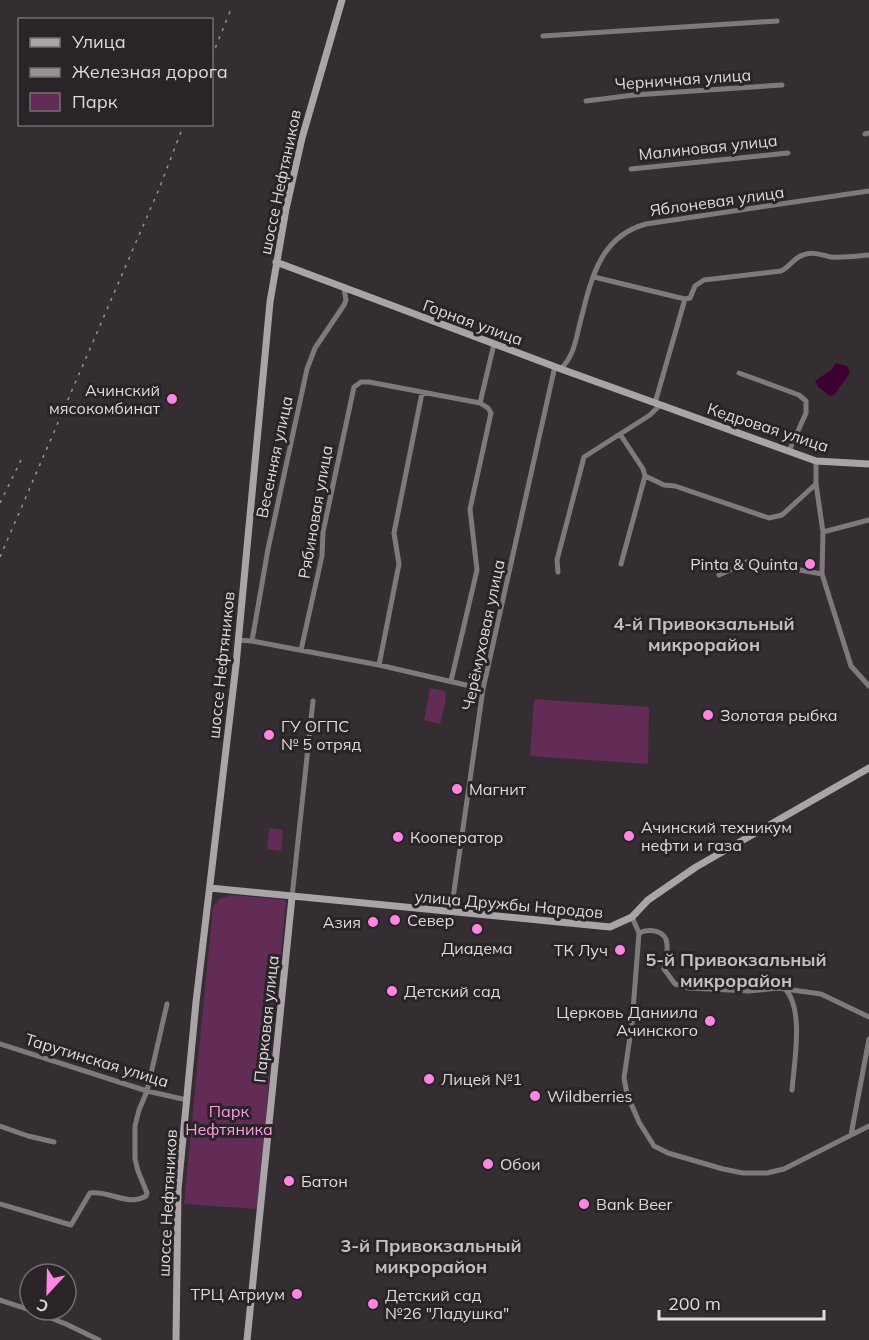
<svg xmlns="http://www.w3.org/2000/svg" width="869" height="1340" font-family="Mulish,sans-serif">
	<rect width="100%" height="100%" fill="#342d32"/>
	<path fill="#632c56" d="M430,688L446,691L445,698L446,700L440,724L424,720Z
		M534,699L649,707L648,764L530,756Z
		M269,828L283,830L281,851L267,849Z
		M232,895L286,900L257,1209L184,1204L213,906L221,898Z"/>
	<path fill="#3e0033" d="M836,363L847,366L850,373L834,395L830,396L818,387L815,381L831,370Z"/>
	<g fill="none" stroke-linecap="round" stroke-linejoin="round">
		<path stroke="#7e7a7c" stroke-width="5" d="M543,36L777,21
			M586,101L634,95L782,85
			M865,134L869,133
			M631,169L788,153
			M594,277L685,299
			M685,299L690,298L695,286L704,280L781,271C790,267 793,258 803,255C813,251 821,255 831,257C843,258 857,256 869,255
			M561,369C573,356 575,344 579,327C590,285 597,237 646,224L869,191
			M739,373L799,395L806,401V413L789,451
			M480,403L494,344
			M655,403L685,299
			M620,434L643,469L645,476L664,485L675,486L769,518L782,515L816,484
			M816,461V484L823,532L822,574L851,666L869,686
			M823,532L869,520
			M621,564L645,476
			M558,572L557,560L584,457L650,415L660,405
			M719,575L749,561L822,574
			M238,640L252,641L379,665L483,689
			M252,641L268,549L307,369L315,348L344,305L346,300L344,288
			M301,650L322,556L323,532L354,387L361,382H369L480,403L488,408L491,413L470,509L477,570L451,681
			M379,665L399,564L394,533L422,393
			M292,897L313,701
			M451,912L483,689L555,366
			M632,917L639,933L632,1023L624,1078L627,1094L639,1122L654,1146L668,1153L723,1169L743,1173H767L784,1169L869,1126
			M639,933C649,928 666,930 667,944C668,952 665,962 664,969L675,984L689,988L749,991L778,988L821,994L869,1017
			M786,990C804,1010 794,1064 792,1090
			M0,1044L147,1091L187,1100
			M0,1126L28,1136L54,1142
			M851,1135L869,1039
			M0,1204L71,1225L90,1193C109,1190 128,1207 146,1196L147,1193L138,1171L135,1159V1126L139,1110L147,1091L167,1004
			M0,1300L30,1310
			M30,1310L66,1324L99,1340"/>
		<path stroke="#aaa4a8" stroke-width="7" d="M276,262L561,369L816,461L869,464
			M210,888L610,927L632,917L648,900L696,867L869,768
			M176,1340L178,1190L196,1002L236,665L270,302L286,209L302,138L342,0
			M247,1340L292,897"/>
		<path stroke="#989296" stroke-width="1.5" stroke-dasharray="3 6" stroke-linecap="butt" d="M212,56L231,9
			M0,503L21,460
			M0,557L159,189L184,124"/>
	</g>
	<g fill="#fd86e1" stroke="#2a2428" stroke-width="2">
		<circle cx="172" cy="399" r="6"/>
		<circle cx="810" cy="564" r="6"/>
		<circle cx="708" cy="715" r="6"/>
		<circle cx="269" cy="735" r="6"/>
		<circle cx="457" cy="789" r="6"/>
		<circle cx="629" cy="836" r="6"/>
		<circle cx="398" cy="837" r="6"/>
		<circle cx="395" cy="920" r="6"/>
		<circle cx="373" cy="922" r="6"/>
		<circle cx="477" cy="929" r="6"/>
		<circle cx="620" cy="950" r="6"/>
		<circle cx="392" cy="991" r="6"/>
		<circle cx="710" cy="1021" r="6"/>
		<circle cx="429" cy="1079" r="6"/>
		<circle cx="535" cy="1096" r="6"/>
		<circle cx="488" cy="1164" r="6"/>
		<circle cx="289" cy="1181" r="6"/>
		<circle cx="584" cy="1204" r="6"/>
		<circle cx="297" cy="1294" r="6"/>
		<circle cx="373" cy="1304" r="6"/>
	</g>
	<g text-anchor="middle" stroke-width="6" stroke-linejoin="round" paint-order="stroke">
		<g font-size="16" fill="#dfdade" stroke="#2a2428">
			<text transform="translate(683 79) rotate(-4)" y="6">Черничная улица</text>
			<text transform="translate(708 147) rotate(-6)" y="6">Малиновая улица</text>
			<text transform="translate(280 182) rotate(-78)" y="6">шоссе Нефтяников</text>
			<text transform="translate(717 201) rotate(-8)" y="6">Яблоневая улица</text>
			<text transform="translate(473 322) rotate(20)" y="6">Горная улица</text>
			<text transform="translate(768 427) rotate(18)" y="6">Кедровая улица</text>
			<text transform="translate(274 457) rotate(-78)" y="6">Весенняя улица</text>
			<text transform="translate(315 512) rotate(-80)" y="6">Рябиновая улица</text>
			<text transform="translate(483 635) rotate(-78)" y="6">Черёмуховая улица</text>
			<text transform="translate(221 665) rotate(-84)" y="6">шоссе Нефтяников</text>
			<text transform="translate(509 904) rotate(5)" y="6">улица Дружбы Народов</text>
			<text transform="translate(266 1019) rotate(-84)" y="6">Парковая улица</text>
			<text transform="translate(97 1060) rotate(17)" y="6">Тарутинская улица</text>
			<text transform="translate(167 1203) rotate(-87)" y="6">шоссе Нефтяников</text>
		</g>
		<g font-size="16" fill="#dfdade" stroke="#2a2428" text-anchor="start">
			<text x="160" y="396" text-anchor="end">Ачинский<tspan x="160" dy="18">мясокомбинат</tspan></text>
			<text x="798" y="570" text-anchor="end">Pinta &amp; Quinta</text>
			<text x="720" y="721">Золотая рыбка</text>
			<text x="281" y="732">ГУ ОГПС<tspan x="281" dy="18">№ 5 отряд</tspan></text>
			<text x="469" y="795">Магнит</text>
			<text x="641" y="833">Ачинский техникум<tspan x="641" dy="18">нефти и газа</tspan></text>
			<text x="410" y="843">Кооператор</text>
			<text x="407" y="926">Север</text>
			<text x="361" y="928" text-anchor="end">Азия</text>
			<text x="477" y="954" text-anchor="middle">Диадема</text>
			<text x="608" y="956" text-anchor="end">ТК Луч</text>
			<text x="404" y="997">Детский сад</text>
			<text x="698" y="1018" text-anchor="end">Церковь Даниила<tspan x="698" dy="18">Ачинского</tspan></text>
			<text x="441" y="1085">Лицей №1</text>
			<text x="547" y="1102">Wildberries</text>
			<text x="500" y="1170">Обои</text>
			<text x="301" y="1187">Батон</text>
			<text x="596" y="1210">Bank Beer</text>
			<text x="285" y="1300" text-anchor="end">ТРЦ Атриум</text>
			<text x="385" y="1301">Детский сад<tspan x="385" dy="18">№26 "Ладушка"</tspan></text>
		</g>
		<g font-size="16" fill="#fc9ce4" stroke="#2a2428">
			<text x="229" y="1117">Парк<tspan x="229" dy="18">Нефтяника</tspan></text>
		</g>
		<g font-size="18" font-weight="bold" fill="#c7bec4" stroke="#2a2428">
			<text x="704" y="630">4-й Привокзальный<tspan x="704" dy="21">микрорайон</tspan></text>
			<text x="736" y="966">5-й Привокзальный<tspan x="736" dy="21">микрорайон</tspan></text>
			<text x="431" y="1252">3-й Привокзальный<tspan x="431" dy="21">микрорайон</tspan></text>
		</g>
	</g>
	<rect x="18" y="18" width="195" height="108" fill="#2a2428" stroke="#726d71" stroke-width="1.5"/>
	<rect x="30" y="38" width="30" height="9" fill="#aaa4a8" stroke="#726d71" stroke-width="1.5"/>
	<text x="72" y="48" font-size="18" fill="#dfdade">Улица</text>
	<rect x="30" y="68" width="30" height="9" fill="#989296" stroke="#726d71" stroke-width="1.5"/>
	<text x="72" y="78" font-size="18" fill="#dfdade">Железная дорога</text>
	<rect x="30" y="93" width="30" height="18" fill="#632c56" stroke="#726d71" stroke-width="1.5"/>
	<text x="72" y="108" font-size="18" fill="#dfdade">Парк</text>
	<g transform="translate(48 1292) rotate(202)"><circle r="28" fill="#2a2428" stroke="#726d71" stroke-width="1.5"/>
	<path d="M0-4.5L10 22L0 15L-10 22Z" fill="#fd86e1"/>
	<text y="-9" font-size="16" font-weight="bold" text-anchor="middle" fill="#dfdade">С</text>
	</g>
	<path d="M659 1310v9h165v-9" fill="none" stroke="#dfdade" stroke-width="3"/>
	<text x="668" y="1310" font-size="18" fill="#dfdade" stroke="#2a2428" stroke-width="4.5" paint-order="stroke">200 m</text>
</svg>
